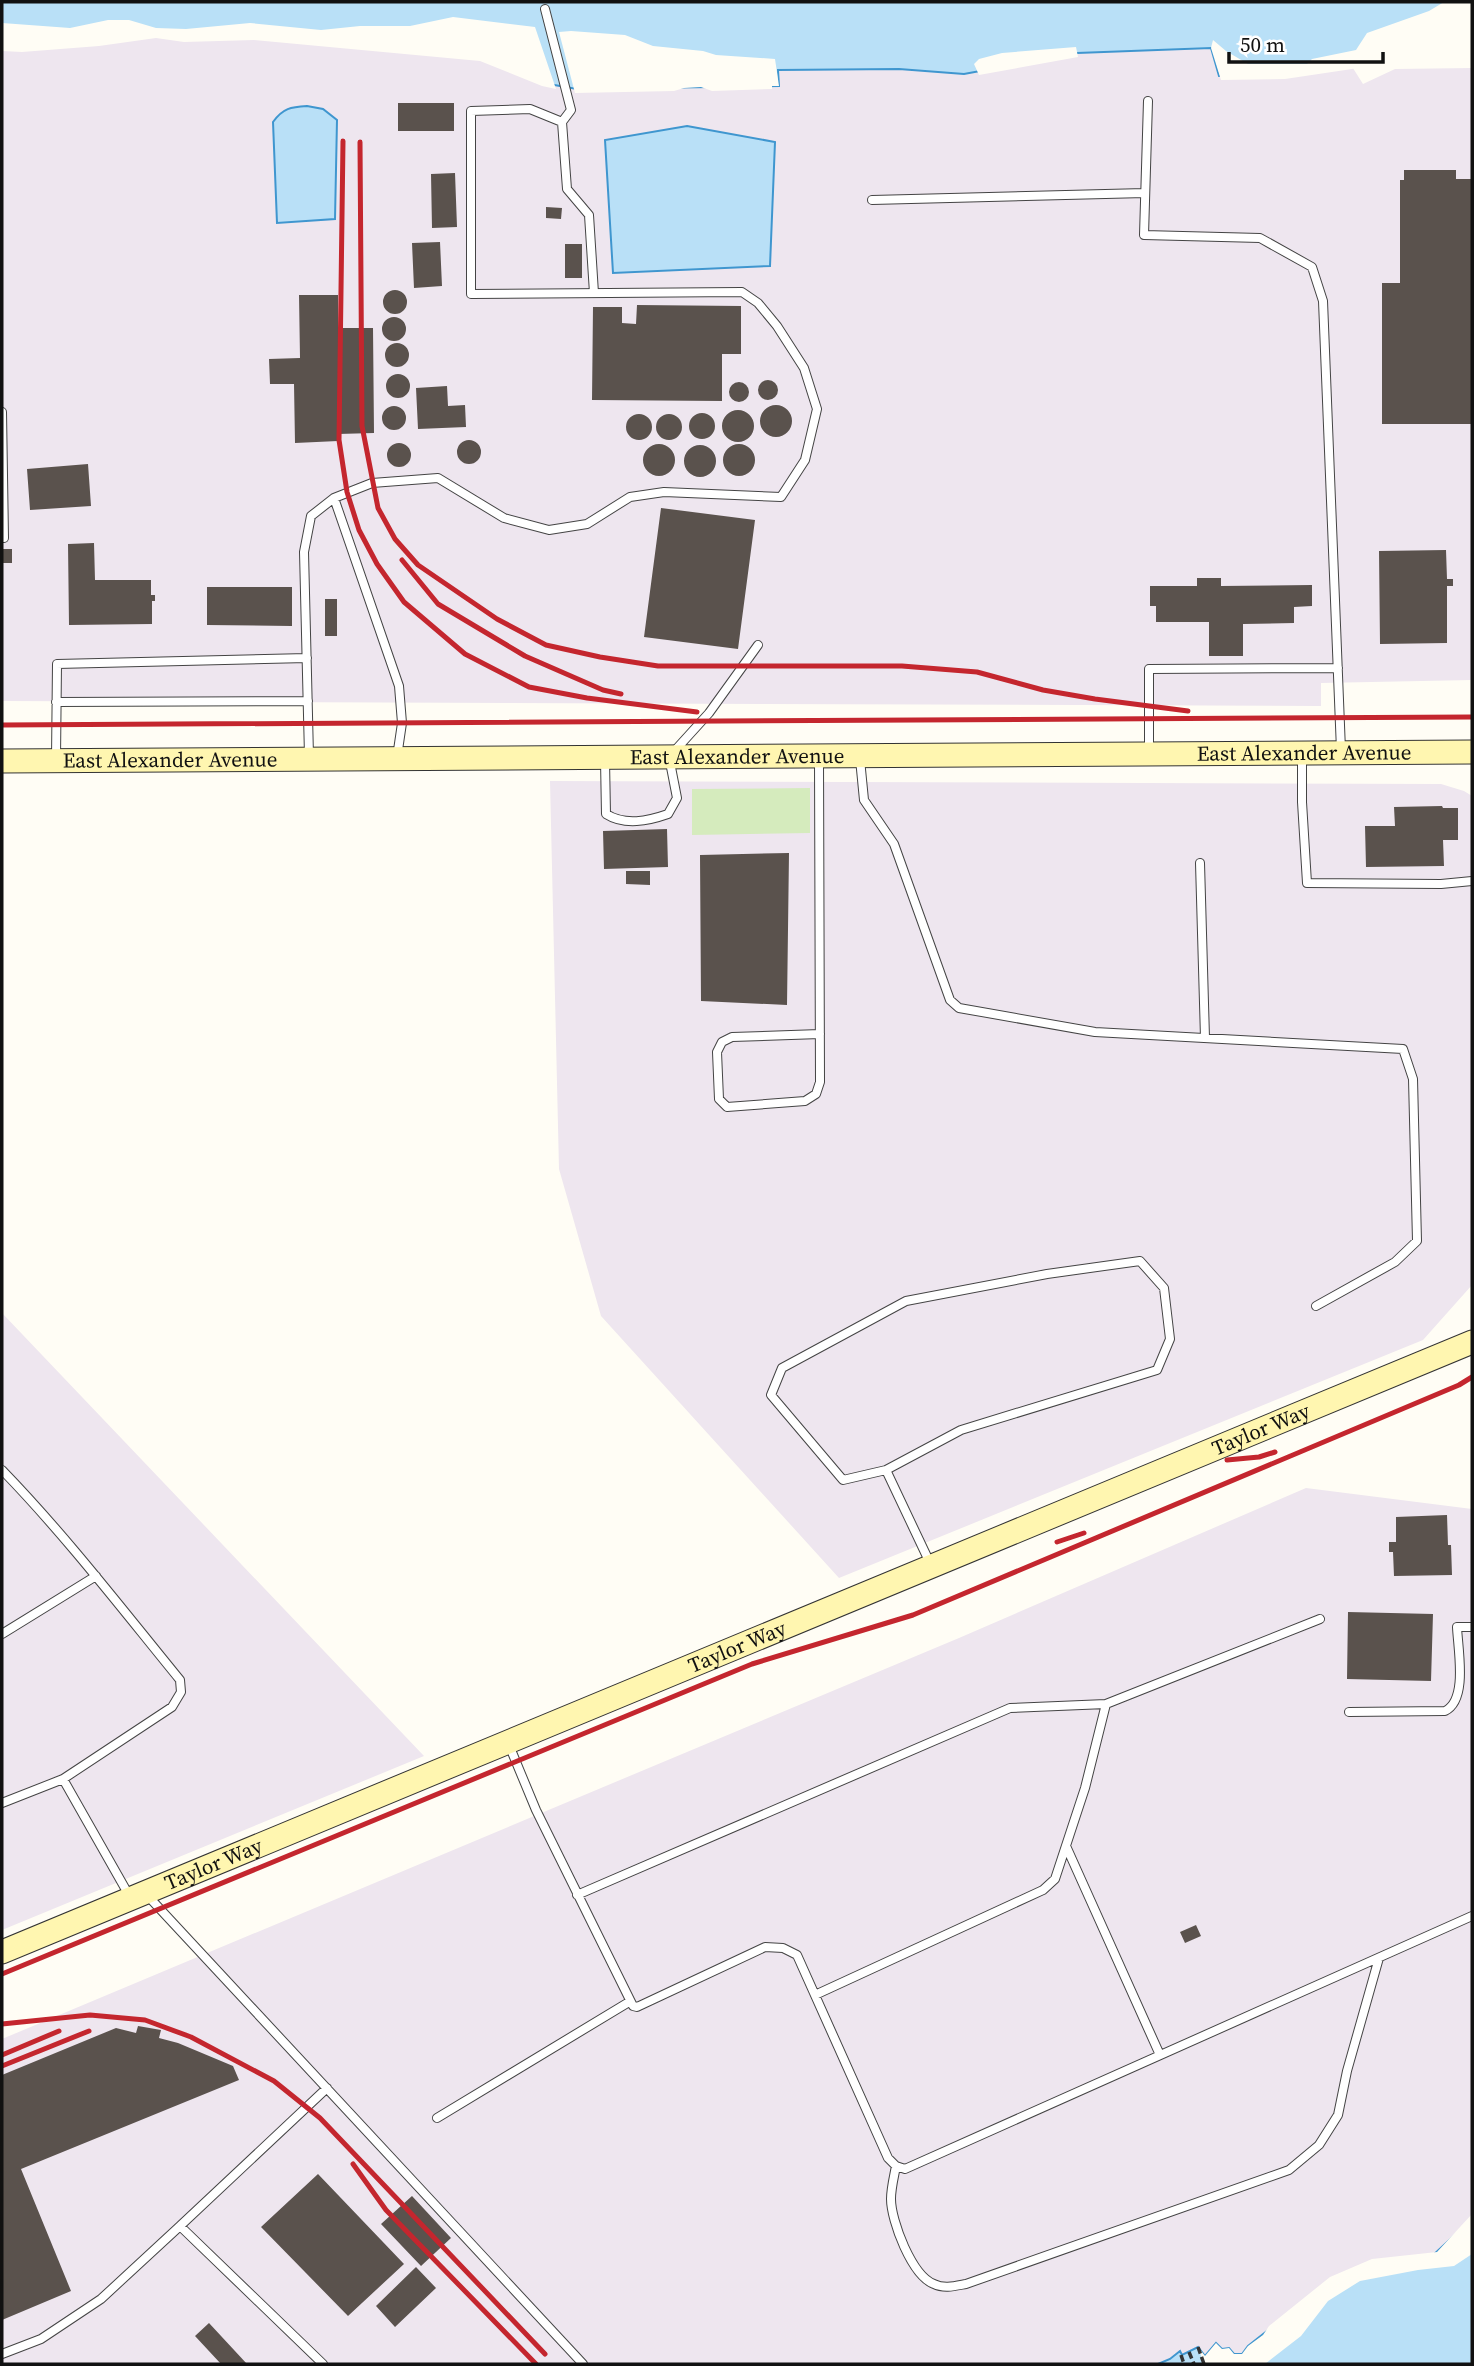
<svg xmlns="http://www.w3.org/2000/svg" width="1474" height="2366" font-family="'Source Serif 4',serif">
	<rect width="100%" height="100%" fill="#fffdf5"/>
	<path fill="#eee6ef" d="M1173,2L1211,48L1351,65L1363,84L1395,69L1472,68V680L1321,683V706L2,701V48L156,35L254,37L481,58L577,89L778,86V70L899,69L964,74L990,70Z
		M550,781L1441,784L1464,791L1472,796V1285L1423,1340L839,1578L601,1316L559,1169Z
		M2,1313L424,1756L2,1930Z
		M1306,1488L1472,1509V2217L1471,2221L1431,2257L1332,2280L1248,2346L1242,2354L1205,2356L1198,2348L1181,2355L1179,2352L1170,2359L1158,2364H2V2039L959,1638Z"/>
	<path fill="#d5ebbd" d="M810,788V833L692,835V789Z"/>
	<path fill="#b9e0f7" stroke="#3f96cf" stroke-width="2" d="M2,2H1472L1351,65L1219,76L1211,48L1077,53L964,74L899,69L778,70L779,86L577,89L543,83L481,58L255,37L156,35L2,48Z
		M307,106L323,109L337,120L335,219L277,223L273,122C283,108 291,107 307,106Z
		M687,126L775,142L770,266L613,273L605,140Z
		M1472,2217V2364H1158L1170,2359L1180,2351L1182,2355L1198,2347L1205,2356L1216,2343L1222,2349L1229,2348L1234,2354H1242L1248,2346L1332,2280L1431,2257L1470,2221Z"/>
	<path fill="#fffdf5" d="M1444,2H1472V41L1424,49L1352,69L1285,79L1221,80L1211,48L1213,40L1226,51L1248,64H1307L1312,59L1356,50L1367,33L1429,11Z
		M453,17L535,27L556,89L542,86L480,61L254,40L184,42L156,38L99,46L22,52L2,51V23L70,28L108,20H129L156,28L186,29L250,23L321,30L360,26H410Z
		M571,31L625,35L653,46L703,51L716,55L775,59L779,86H772V89L712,91L701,87L684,88L674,91L575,93L559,32Z
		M1076,47L1078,57L979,75L974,64L979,59L1002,53Z
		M1472,2214V2254L1454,2266L1418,2270L1360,2281L1328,2301L1301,2336L1265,2364H1204L1198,2347L1205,2356L1216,2343L1222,2349L1229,2348L1234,2354H1242L1248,2346L1263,2335L1269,2326L1330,2277L1372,2259L1437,2252Z"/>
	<path fill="#5a524d" d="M398,103H454V131H398Z
		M1404,170H1456V179H1472V424H1382V283H1400V180H1404Z
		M455,173L457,227L432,228L431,174Z
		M546,207L562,208L561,219L546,218Z
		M440,242L442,286L414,288L412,243Z
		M565,244H582V278H565Z
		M383 302a12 12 0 1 1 24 0a12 12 0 1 1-24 0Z
		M299,295H338V328H373L374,433L338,434V441L295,443L294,384H270L269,359L300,358Z
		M637,305L741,306V354H722V401L592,400L593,307H622V323L636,324Z
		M382 329a12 12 0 1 1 24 0a12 12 0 1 1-24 0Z
		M385 355a12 12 0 1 1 24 0a12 12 0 1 1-24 0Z
		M386 386a12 12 0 1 1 24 0a12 12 0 1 1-24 0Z
		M758 390a10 10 0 1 1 20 0a10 10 0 1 1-20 0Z
		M729 392a10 10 0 1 1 20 0a10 10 0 1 1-20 0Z
		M447,386L448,406L465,405L466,427L418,429L416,388Z
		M760 421a16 16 0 1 1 32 0a16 16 0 1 1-32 0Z
		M382 418a12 12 0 1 1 24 0a12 12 0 1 1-24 0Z
		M722 426a16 16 0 1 1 32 0a16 16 0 1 1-32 0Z
		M689 426a13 13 0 1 1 26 0a13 13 0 1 1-26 0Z
		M626 427a13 13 0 1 1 26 0a13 13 0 1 1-26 0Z
		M656 427a13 13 0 1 1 26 0a13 13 0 1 1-26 0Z
		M457 452a12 12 0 1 1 24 0a12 12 0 1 1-24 0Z
		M387 455a12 12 0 1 1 24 0a12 12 0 1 1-24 0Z
		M643 460a16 16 0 1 1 32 0a16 16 0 1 1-32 0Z
		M723 460a16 16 0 1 1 32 0a16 16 0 1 1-32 0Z
		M684 461a16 16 0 1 1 32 0a16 16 0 1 1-32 0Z
		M88,464L91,506L30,510L27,469Z
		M661,508L755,520L738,649L644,637Z
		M94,543L95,580H151V595H155V601H152V624L69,625L68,544Z
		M3,549H12V563H3Z
		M1446,550L1447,579H1453V586H1447V643L1380,644L1379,551Z
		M1197,578H1221V586L1312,585V606L1294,607V623L1243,624V656H1209V622H1156V606H1150V586H1197Z
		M207,587H292V626L207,625Z
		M325,599H337V636H325Z
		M1442,806L1443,808H1458V840H1443L1444,866L1366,867L1365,826H1395L1394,807Z
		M667,829L668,867L604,869L603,831Z
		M789,853L787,1005L701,1001L700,855Z
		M626,871H650V885L626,884Z
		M1447,1515L1448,1545H1451L1452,1575L1394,1576L1393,1552H1389V1542H1396V1517Z
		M1348,1612L1433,1614L1431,1681L1347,1679Z
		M1196,1925L1201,1936L1185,1943L1180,1932Z
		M138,2026L161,2030L159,2038L178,2043L233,2066L239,2080L21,2169L71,2291L2,2320V2075L116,2028L136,2033Z
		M318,2174L404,2264L348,2316L261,2227Z
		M412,2196L451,2238L421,2266L381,2224Z
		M416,2267L436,2288L395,2327L376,2306Z
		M209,2323L247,2364H221L195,2336Z"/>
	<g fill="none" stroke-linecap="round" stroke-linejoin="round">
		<defs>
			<path id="lane" d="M545,9L571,110L562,122
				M1148,101L1144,235L1260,238L1312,267L1323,301L1341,750
				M872,200L1145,193
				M2,412L4,538H2
				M334,498L399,686L402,723L397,757
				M56,702L308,701
				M1149,752V669L1338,668
				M1302,754V802L1307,883L1441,884L1472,881
				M309,756L304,552L311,516L334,498L372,483L438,478L504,518L549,530L587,524L630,497L664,492L781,497L805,460L817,409L804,368L777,326L758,303L742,292L471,294V111L530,109L562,122L567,189L589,215L594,293
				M56,758L57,664L307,658
				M819,759L820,1082L816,1094L805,1101L727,1107L719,1099L717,1052L722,1042L732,1037L820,1034
				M860,759L864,800L894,844L950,1000L959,1008L1095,1032L1403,1049L1413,1079L1417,1241L1395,1262L1316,1306
				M605,760L606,814C625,826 648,821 668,814L677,798L669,757L709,713L758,645
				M1200,863L1205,1038
				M2,1470C66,1536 122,1609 180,1680L181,1692L172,1707L63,1779L130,1897
				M886,1470L843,1480L771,1395L782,1368L906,1301L1047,1274L1140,1261L1164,1288L1170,1339L1157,1370L961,1430L886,1470L930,1563
				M2,1634L96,1576
				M1349,1712L1445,1711C1468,1700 1458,1650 1457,1627H1472
				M509,1745L536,1810L633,2006L637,2007L765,1947L783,1948L797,1955L888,2158L896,2166L905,2169L1472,1916
				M2,1803L63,1779
				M1066,1846L1160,2055
				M147,1895L583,2364
				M577,1895L1010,1708L1106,1704L1320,1619
				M815,1995L1043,1890L1055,1879L1085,1788L1106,1704
				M437,2118L629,2002
				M896,2166C894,2177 891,2188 891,2199C891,2221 912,2276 934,2284C944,2289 955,2286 966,2284L1289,2170L1319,2145L1338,2115L1347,2071L1379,1958
				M2,2354L41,2339L101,2299L180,2226
				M323,2364L180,2226L327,2088"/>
			<g id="secondary">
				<path id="s1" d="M2,761L1472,752"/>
				<path id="s2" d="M2,1952L1472,1342"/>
			</g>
		</defs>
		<use href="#lane" stroke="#444" stroke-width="10"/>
		<use href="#secondary" stroke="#333" stroke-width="25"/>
		<path stroke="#333" stroke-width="3.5" stroke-dasharray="7 3.5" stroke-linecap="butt" d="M1198,2347L1204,2364
			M1189,2352L1194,2364
			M1181,2355L1184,2364"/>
		<use href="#lane" stroke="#fff" stroke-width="8"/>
		<use href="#secondary" stroke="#fff6b0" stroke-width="23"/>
		<path stroke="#c4262e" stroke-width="5" d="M343,141L339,440L347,492L359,530L377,564L404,602L465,654L529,687L587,698L697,712
			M360,142L362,426L378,508L395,539L418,565L497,619L546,645L600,657L658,666H902L977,672L1043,690L1095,699L1188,711
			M402,560L438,604L525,656L603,690L621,694
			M2,725L1472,717
			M1227,1460L1259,1457L1275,1452
			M1057,1542L1084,1533
			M2,1974L752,1664L913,1615L1459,1385L1472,1377
			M2,2024L90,2015L145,2020L191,2037L274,2081L320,2118L545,2354
			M2,2055L59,2031
			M2,2066L89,2031
			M353,2164L386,2210L536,2364"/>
	</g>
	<g text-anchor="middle" stroke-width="7" stroke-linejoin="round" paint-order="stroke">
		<g font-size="21" fill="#111" stroke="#fff">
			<text dy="7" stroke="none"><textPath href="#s1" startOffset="1302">East Alexander Avenue</textPath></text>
			<text dy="7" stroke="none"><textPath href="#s1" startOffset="735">East Alexander Avenue</textPath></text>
			<text dy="7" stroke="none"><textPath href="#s1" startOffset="168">East Alexander Avenue</textPath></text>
			<text dy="7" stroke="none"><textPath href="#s2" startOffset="1363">Taylor Way</textPath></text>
			<text dy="7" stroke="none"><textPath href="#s2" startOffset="796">Taylor Way</textPath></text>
			<text dy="7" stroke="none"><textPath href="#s2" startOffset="229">Taylor Way</textPath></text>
		</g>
	</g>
	<rect width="1474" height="2366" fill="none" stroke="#111111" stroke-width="7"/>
	<path d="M1229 52v10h154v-10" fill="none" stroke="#111111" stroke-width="3.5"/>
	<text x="1240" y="52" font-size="21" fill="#111111" stroke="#ffffff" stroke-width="5" paint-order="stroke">50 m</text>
</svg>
